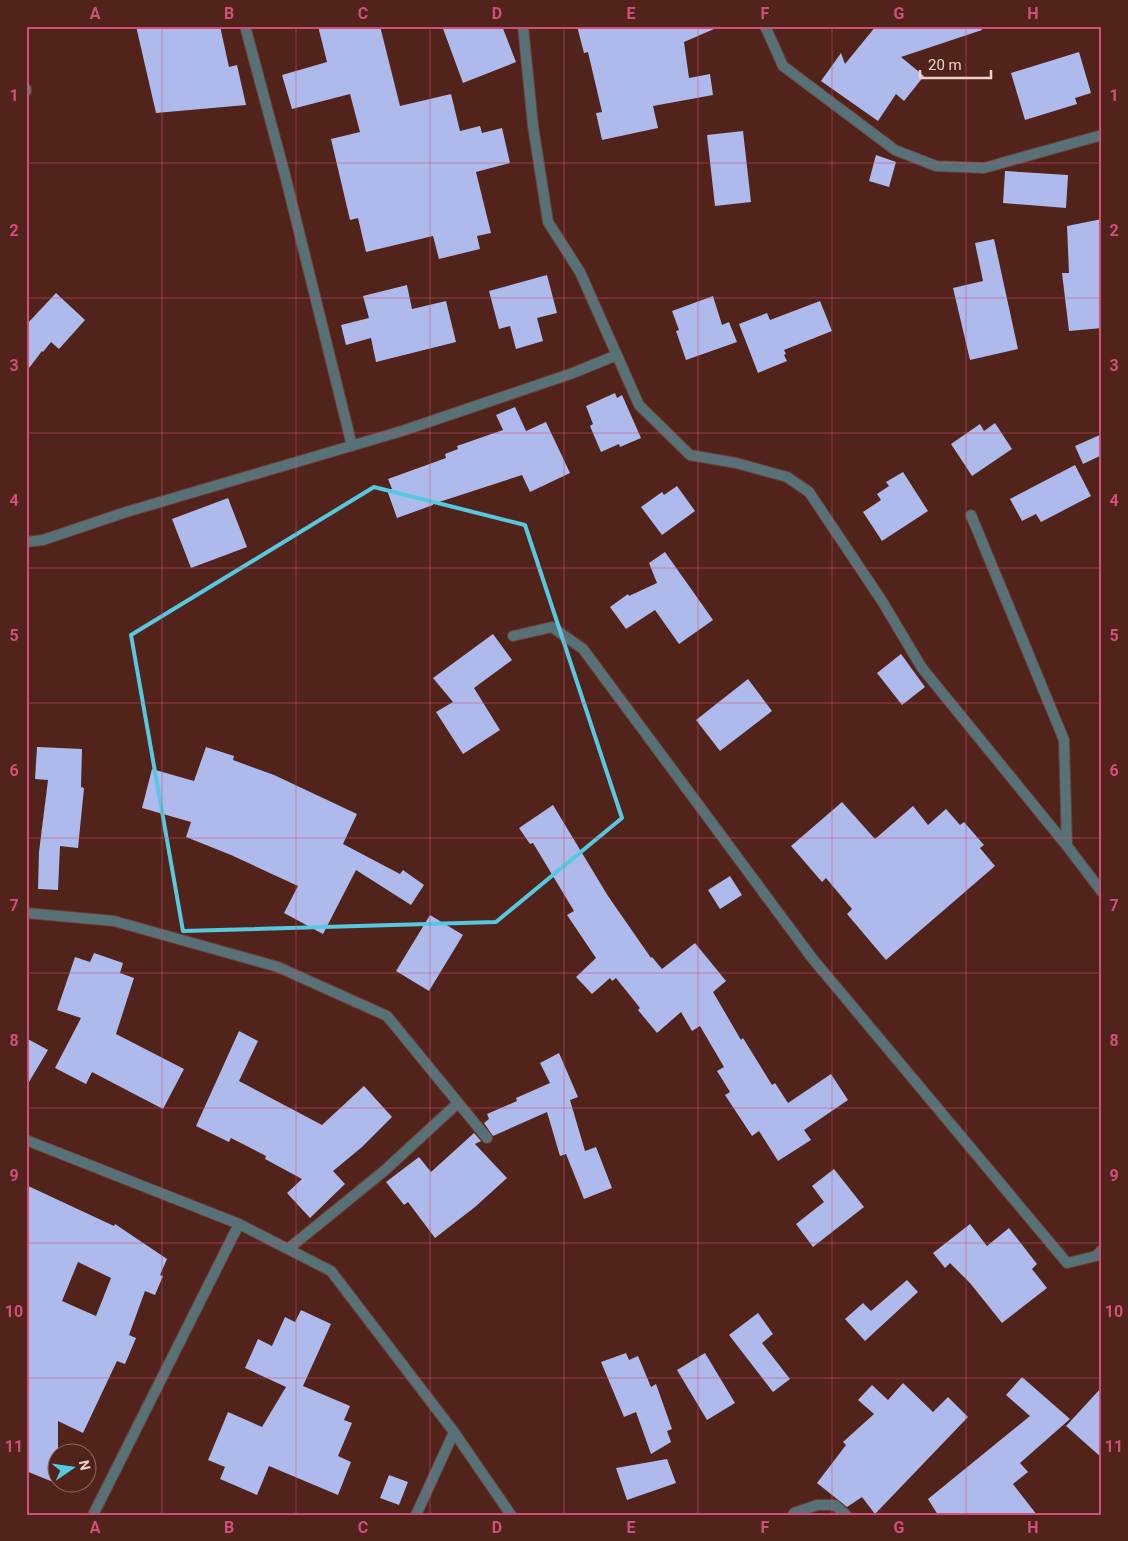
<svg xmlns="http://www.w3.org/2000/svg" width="1128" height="1541" font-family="Roboto,sans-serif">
	<rect width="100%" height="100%" fill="#51231a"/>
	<path fill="#aebaeb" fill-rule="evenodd" d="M136,26H220L229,67L237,65L246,105L156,113Z
		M318,26H380L400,106L451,94L460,131L480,126L482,133L502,128L510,163L476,172L491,233L477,236L480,249L439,259L433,236L366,252L358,218L350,220L331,139L360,132L350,94L292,109L282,75L327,62Z
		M442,26H502L516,62L463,83Z
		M577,26H721L684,42L689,78L710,74L713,95L653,106L658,128L602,140L596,113L602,112L588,52L584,53Z
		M876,26H981L982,30L901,57L924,76L904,101L896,94L878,121L821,81L841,53L845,64Z
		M1079,52L1091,93L1075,98L1077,104L1025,120L1011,73Z
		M743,131L751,202L715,206L707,135Z
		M876,155L896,162L889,187L869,181Z
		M1005,171L1068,175L1066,208L1003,203Z
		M1102,219V328L1069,331L1062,273H1069L1067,226Z
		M994,239L1018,349L970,360L953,288L983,281L975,243Z
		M547,275L557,313L537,318L543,341L516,349L510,326L499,329L489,291Z
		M407,285L412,309L446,301L456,342L376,362L371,338L346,345L341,325L369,318L363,296Z
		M56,293L85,320L59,349L51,342L43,352L42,351L26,372V325Z
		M713,296L722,325L729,322L737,342L686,360L676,331L679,330L672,311Z
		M820,301L832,331L784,350L786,354L784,355L787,361L758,373L739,324L767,313L770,320Z
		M615,393L617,398L622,395L641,438L620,447L619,444L601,452L590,426L593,424L586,406Z
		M515,407L526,431L546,422L570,473L530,492L522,475L433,504V505L397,518L387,490L392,489L388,479L446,458L445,454L458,449L457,446L503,430L496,415Z
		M995,423L1012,449L972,476L951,444L980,424L984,431Z
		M1102,434V455L1083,464L1075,446Z
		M1075,465L1091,496L1041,522L1036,514L1022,521L1010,499Z
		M903,472L928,511L882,541L863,512L881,500L877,494L889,486L886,482Z
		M677,486L695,511L662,535L641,507L662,492L664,495Z
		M228,498L247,547L191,568L172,519Z
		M665,552L713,620L679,644L655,610L626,629L610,607L628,594L629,596L657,583L649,563Z
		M493,634L512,660L474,688L500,730L463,754L436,712L453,702L433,678Z
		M901,654L925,687L902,705L877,673Z
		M748,679L772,711L720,751L696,720Z
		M37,747L82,749L81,787L84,788L78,848L60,846L58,890L38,889L39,852L48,780L35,779Z
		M206,747L234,756L233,760L274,775L357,814L343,844L400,874L403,870L424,885L411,905L356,870L323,934L284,913L298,886L231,855L186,837L191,822L142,808L152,769L194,781Z
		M842,802L875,839L913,806L928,825L946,809L960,825L964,822L984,845L980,848L995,866L886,960L847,914L852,909L826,878L822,882L791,846Z
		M553,805L608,896L651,958L652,957L662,969L695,943L726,981L713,992L741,1040L743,1038L772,1085L775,1083L788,1103L831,1074L848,1100L804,1130L811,1140L778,1161L759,1131L752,1136L725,1095L730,1092L717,1071L724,1067L700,1026L692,1031L681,1012L657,1033L638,1010L640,1008L616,978L612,981L610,978L592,994L576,977L596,958L567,915L574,911L533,843L530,844L519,828Z
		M730,876L742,895L720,909L708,890Z
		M430,915L463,935L429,991L396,971Z
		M94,953L123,963L120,973L134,978L116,1034L184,1069L163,1109L92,1072L86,1084L55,1068L81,1018L57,1010L75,957L90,962Z
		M239,1031L258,1041L239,1081L322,1125L364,1086L392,1117L362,1147L333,1171L345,1184L310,1218L287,1193L302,1179L265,1159L266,1156L231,1138L229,1142L196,1126Z
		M26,1038L48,1050L26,1087Z
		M559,1053L578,1097L570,1100L585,1151L596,1147L612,1188L584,1199L566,1154L560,1156L547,1112L493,1136L484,1123L489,1119L487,1114L517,1101L516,1098L550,1083L540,1063Z
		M474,1133L481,1141L475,1144L507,1178L475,1207L435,1238L408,1202L404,1205L386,1182L419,1157L431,1172Z
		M834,1169L864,1207L813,1247L796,1224L824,1202L812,1186Z
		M26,1185L114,1226L115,1224L167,1259L160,1275L163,1276L155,1295L145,1291L129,1335L136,1338L125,1364L117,1361L83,1433L58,1421V1484L26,1471ZM78,1262L111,1278L96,1316L62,1301Z
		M970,1224L987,1246L1009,1228L1037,1264L1032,1269L1047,1288L1002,1323L970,1283L950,1263L945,1268L933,1253Z
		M907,1280L918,1292L865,1341L845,1319L863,1303L871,1311Z
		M301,1310L331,1324L303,1386L350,1406L344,1420L352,1423L338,1456L351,1462L338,1495L269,1466L257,1495L220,1479L225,1467L208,1460L228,1412L262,1427L286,1387L245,1368L258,1339L272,1346L285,1317L295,1322Z
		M758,1313L773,1334L762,1343L790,1379L773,1392L729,1335Z
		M626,1353L629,1360L638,1356L651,1387L656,1384L672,1429L667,1431L671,1442L651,1454L636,1412L624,1417L601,1362Z
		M705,1353L735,1403L707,1420L677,1370Z
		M1022,1377L1070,1419L1020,1463L1028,1472L1013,1484L1037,1515H938L928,1499L1030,1416L1006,1395Z
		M903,1383L933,1412L948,1397L968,1417L875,1514L862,1497L847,1507L817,1483L846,1445L843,1442L874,1414L858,1400L872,1385L888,1400Z
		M1102,1387V1458L1066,1426Z
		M667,1459L676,1483L627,1500L616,1468Z
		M389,1475L408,1482L399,1505L380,1498Z"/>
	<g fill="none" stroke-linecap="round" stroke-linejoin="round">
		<defs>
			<path id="minor" d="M245,26L285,175L352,446
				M523,26L533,126L548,222L580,272L639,405L690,455L736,463L787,477L809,492L882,601L922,668L1067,846L1102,892
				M765,26L783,66L895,150L936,166L984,168L1102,135
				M26,89V91
				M971,515L1064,740L1067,846
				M26,542L43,540L126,512L402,431L573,373L617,355
				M513,636L552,627L583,649L812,958L1067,1263L1096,1256L1102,1250
				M26,913L114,921L278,967L387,1016L487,1138
				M26,1140L239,1224L331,1271L454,1432L511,1515
				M288,1249L384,1171L458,1103
				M93,1515L239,1224
				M416,1515L454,1432
				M793,1515L794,1513L817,1505H835L846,1515"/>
		</defs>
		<use href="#minor" stroke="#6a3f36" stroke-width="12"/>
		<use href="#minor" stroke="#577177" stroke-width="10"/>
	</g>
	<path fill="none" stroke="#56c9e1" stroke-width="4" stroke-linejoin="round" d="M374,487L525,525L622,818L496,922L183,931L131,635Z"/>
	<path fill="none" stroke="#d0507c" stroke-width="1" stroke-opacity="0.55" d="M162,26V1515M296,26V1515M430,26V1515M564,26V1515M698,26V1515M832,26V1515M966,26V1515M26,163H1102M26,298H1102M26,433H1102M26,568H1102M26,703H1102M26,838H1102M26,973H1102M26,1108H1102M26,1243H1102M26,1378H1102"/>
	<rect width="1128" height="1541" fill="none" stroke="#51231a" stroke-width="55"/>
	<g transform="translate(72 1468) rotate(77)"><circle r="24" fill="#51231a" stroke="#916960"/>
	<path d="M0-4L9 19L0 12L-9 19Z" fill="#56c9e1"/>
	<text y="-8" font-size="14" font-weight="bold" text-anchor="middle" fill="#f0d1ca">N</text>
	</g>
	<path d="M920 70v8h71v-8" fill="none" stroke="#f0d1ca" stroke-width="2.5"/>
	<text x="928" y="70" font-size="15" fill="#f0d1ca" stroke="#51231a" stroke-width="4" paint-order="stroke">20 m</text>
	<rect x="28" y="28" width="1072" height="1486" fill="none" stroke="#d0507c" stroke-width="2"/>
	<g font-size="16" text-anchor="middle" font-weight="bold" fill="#d0507c">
		<text x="95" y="19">A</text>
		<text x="229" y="19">B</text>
		<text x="363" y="19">C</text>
		<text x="497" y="19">D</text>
		<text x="631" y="19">E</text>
		<text x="765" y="19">F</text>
		<text x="899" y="19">G</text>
		<text x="1033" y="19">H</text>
		<text x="14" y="101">1</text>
		<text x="1114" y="101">1</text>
		<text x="14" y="236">2</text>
		<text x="1114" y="236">2</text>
		<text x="14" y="371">3</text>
		<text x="1114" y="371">3</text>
		<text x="14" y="506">4</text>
		<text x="1114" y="506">4</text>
		<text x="14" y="641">5</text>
		<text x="1114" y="641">5</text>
		<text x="14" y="776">6</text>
		<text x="1114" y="776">6</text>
		<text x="14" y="911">7</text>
		<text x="1114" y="911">7</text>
		<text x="14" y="1046">8</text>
		<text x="1114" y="1046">8</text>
		<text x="14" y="1181">9</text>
		<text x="1114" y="1181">9</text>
		<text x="14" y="1317">10</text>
		<text x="1114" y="1317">10</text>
		<text x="14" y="1452">11</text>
		<text x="1114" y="1452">11</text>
		<text x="95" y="1533">A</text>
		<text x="229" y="1533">B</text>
		<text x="363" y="1533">C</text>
		<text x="497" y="1533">D</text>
		<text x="631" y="1533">E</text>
		<text x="765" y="1533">F</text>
		<text x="899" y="1533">G</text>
		<text x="1033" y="1533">H</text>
	</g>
</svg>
